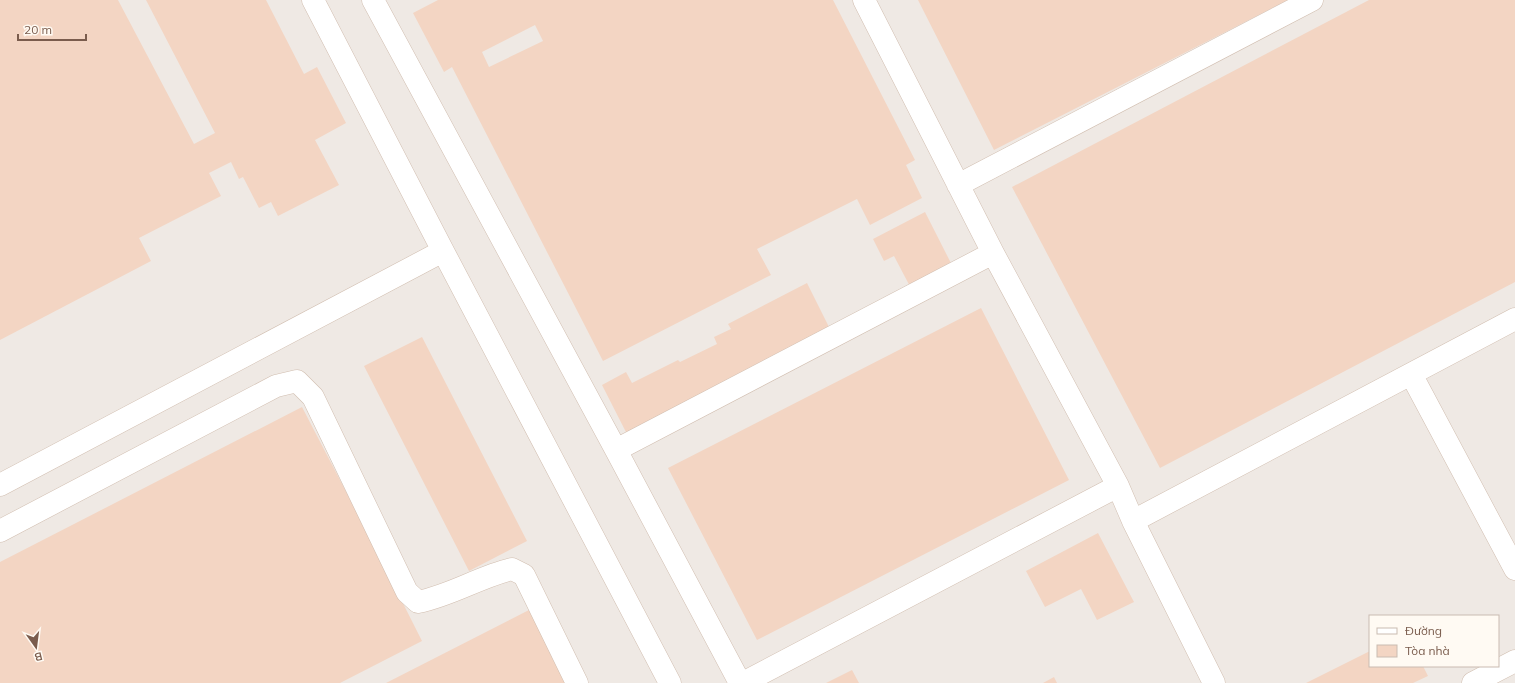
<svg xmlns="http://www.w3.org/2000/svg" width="1515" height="683" font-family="Mulish,sans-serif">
	<rect width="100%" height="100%" fill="#fdf6ec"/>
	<path fill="#efe9e4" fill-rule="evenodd" d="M0,0H1515V683H0ZM1370,616H1498V666H1370Z"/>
	<path fill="#f3d5c3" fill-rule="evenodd" d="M0,0H118L194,144L215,133L146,0H266L304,74L317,67L346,123L315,140L339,185L278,216L271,202L259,208L243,177L239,179L231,162L209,173L221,196L139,238L151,261L0,340Z
		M438,0H833L915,160L906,165L922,198L870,225L857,199L757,249L771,275L603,361L452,67L444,72L413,13ZM535,25L543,41L489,67L482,52Z
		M918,0H1288L994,150Z
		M1369,0H1515V282L1160,468L1012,187Z
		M925,212L957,275L915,296L894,256L884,261L873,239Z
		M807,283L833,335L629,438L602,385L626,372L632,383L678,360L680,362L717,344L714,337L731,329L728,324Z
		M981,308L1069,480L757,640L668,468Z
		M422,337L527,541L469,571L364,366Z
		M302,407L366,530L422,641L340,683H0V562Z
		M1098,533L1134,602L1097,620L1081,589L1045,607L1026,571Z
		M529,610L566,683H386Z
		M1370,651V666H1423L1428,676L1413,683H1306Z
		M852,670L859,683H826Z
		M1054,677L1057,683H1043Z"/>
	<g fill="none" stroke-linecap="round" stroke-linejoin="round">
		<defs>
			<path id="minor" d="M313,0L443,251L670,683
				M373,0L616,450L740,683
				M864,0L993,253L1118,486L1133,521L1214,683
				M958,185L1312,0
				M1411,374L1515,569
				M616,450L993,253
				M0,485L443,251
				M1133,521L1515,319
				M0,531L276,386L297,381L313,397L407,592L418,602C452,595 479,577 512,569L524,575L577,683
				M743,683L1118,486
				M1473,683L1515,661"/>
		</defs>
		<use href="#minor" stroke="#d1beb0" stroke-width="23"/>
		<use href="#minor" stroke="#fff" stroke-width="22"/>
	</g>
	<rect x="1369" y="615" width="130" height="52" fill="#fffaf3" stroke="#cabbb1"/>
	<rect x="1377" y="628" width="20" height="6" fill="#ffffff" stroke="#cabbb1"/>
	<text x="1405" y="635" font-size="12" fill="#7a5c4d">Đường</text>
	<rect x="1377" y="645" width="20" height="12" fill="#f3d5c3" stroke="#cabbb1"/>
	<text x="1405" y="655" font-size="12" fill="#7a5c4d">Tòa nhà</text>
	<g transform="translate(36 647) rotate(166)" stroke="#fffaf3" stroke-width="3" paint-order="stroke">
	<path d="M0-3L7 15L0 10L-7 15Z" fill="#7a5c4d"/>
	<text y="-6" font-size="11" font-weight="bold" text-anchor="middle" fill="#7a5c4d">B</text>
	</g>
	<path d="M18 34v6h68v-6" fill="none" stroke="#7a5c4d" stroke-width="2"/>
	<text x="24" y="34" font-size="12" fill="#7a5c4d" stroke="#fffaf3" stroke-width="3" paint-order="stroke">20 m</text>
</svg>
